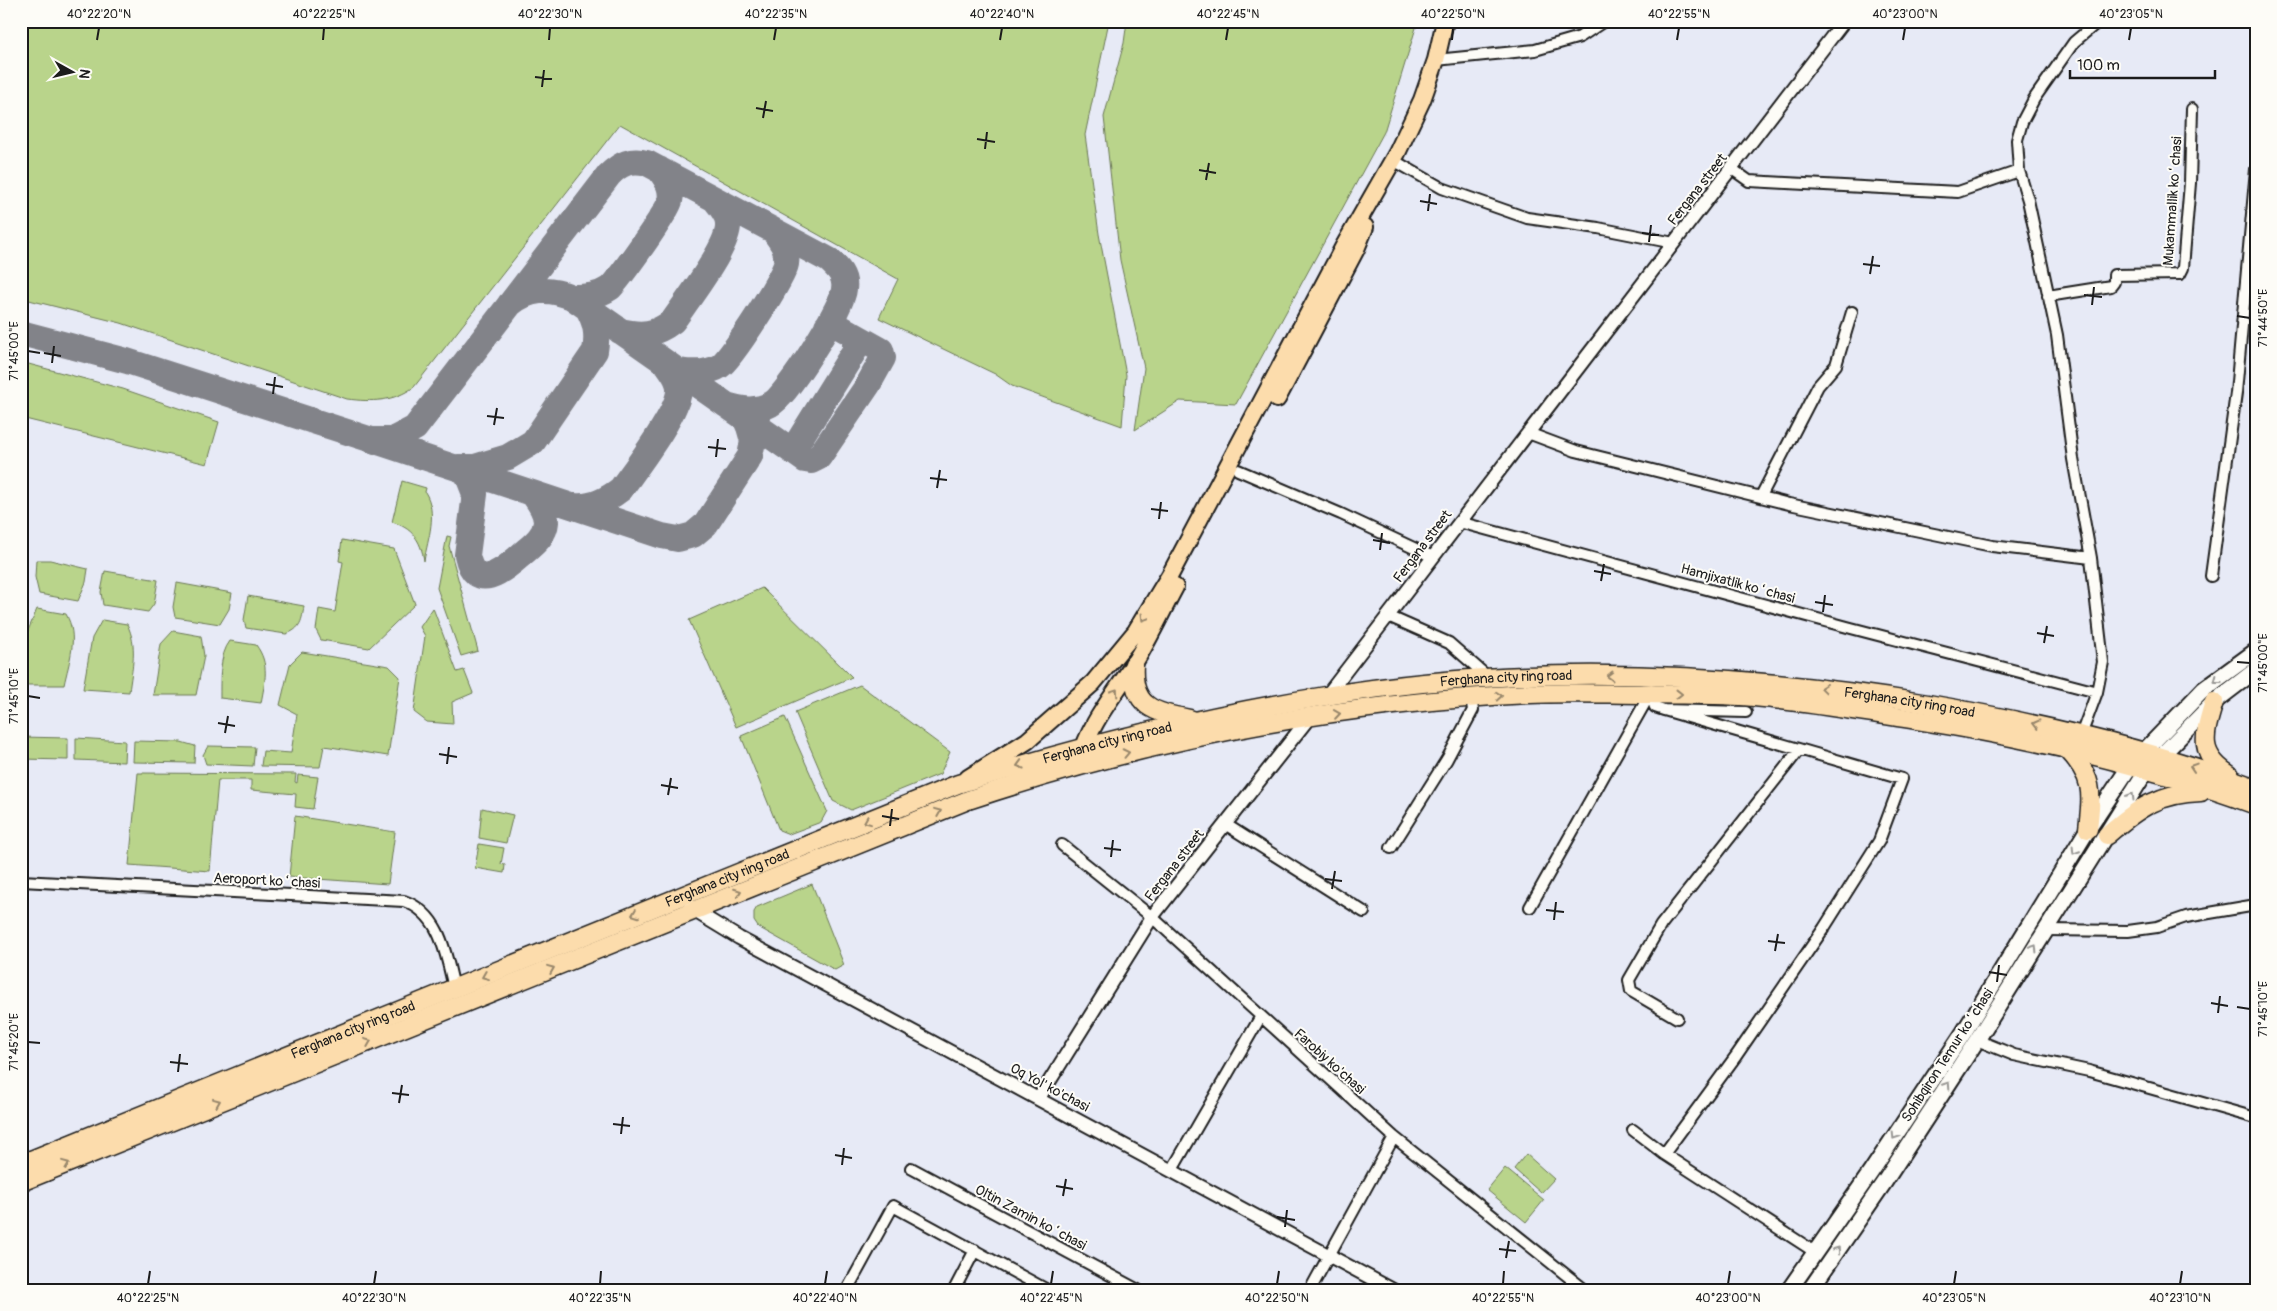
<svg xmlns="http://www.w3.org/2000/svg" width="2277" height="1311" font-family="Pangolin,sans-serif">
	<rect width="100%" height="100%" fill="#e7eaf6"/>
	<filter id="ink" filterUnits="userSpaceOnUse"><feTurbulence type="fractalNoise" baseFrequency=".02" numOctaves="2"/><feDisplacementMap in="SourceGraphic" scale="10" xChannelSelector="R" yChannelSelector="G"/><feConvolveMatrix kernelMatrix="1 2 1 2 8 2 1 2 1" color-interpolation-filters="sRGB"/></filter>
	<g filter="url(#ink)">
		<path fill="#b9d48b" stroke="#6a7854" d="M21,21H1109L1085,135L1099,234L1126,375L1122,426L1012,386L995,374L879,318L898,279L620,124L414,387C393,402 372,402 347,399L121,323L21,298Z
			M1127,21H1418L1384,132L1236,404L1180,401L1135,430L1144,368L1120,260L1104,117L1124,43Z
			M21,362L123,389L219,422L207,464L21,418Z
			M402,481L426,488L425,492C438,513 428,538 424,561C421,540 412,528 392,522Z
			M447,536L451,537L449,546L478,651L461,656L437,588Z
			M342,540L394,549L415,604L369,648L321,640L316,630L319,609L335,612L343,562L339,561Z
			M36,560H50L88,569L86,582L78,601L39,594L35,577Z
			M105,571L158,580L154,604L148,612L103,605L101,592Z
			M177,583L232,593L229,609L220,624L175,617L173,607Z
			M762,588L852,677L736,727L689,620Z
			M248,596L304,606C302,620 301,629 286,634L246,628L244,620Z
			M433,608L457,672L464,670L473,693L452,702L453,724L427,722L414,712L425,636L420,627Z
			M37,609L66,614C79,637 69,661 64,685H21L22,645Z
			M102,620L127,624C138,646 132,668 129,692L83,689L92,638Z
			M173,631L201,636L204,656L196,695H153L161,644Z
			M230,641L256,645C270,664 265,681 261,703L220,698C220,681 219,655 230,641Z
			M302,652L389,666L400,677L388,756L324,746L320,767L261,766L263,751L291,753L297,714L280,705L290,664Z
			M860,685L950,752L940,774L851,810L833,801L795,712Z
			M785,717L827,811L821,822L789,834L779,830L741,736Z
			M21,737L68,738V760L21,759Z
			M76,738L125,741L124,762L76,760Z
			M134,741L181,742L195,746L194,763L133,762Z
			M208,746L255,747L253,766L206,764L203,755Z
			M138,773L296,774L295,782L297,783L298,775L318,777L313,809L295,807L296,794L251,790V780H218L210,871L129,865Z
			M482,808L513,815L506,843L479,838Z
			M295,816L395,832L388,884L289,877Z
			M479,844L504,848L501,864L505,865L504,873L475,868Z
			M812,884L844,965L835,970L758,927L754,921V912L757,907Z
			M1526,1154L1554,1179L1541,1193L1514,1169Z
			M1505,1168L1544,1200L1526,1222L1487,1190Z"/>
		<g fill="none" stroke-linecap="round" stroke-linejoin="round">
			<path stroke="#828389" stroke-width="26" d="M572,297C587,297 598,296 610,288C620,278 668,211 670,201C673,188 666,179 659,169
				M510,304C530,288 549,288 572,297L745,418L749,427L753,441L750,456L706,524L693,535L678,539L662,536L372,440H392L415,428L609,175C621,163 631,159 647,163L829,260C838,268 846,276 844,289C843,307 786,397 771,404C756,412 742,410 726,405
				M620,331C642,336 655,335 673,321C686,302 730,245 728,224C728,216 721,207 716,201
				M21,333L127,361L372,440
				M679,371C692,373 708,374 720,366C731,359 784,277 786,264C788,251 782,242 775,233
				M745,418L805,460L811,461L819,457L868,385L883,358L881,350L838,326H827
				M788,448L796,445L855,350V336
				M458,467H475L508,457L533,442L595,351C598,334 596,323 587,307
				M466,471L475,494L467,555C475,594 503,571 521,555C531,546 545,537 546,522C546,511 539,502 533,494
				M574,506C592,508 607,500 621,489C635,469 680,411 679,389C679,379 673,373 668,365"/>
			<defs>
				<path id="minor" d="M1436,60L1535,50L1580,37L1604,21
					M1393,160L1442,188L1527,218L1598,228L1674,243
					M1732,169L1749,181L1958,192L2019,171
					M2048,296L2111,286L2114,282V275L2180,274L2183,268L2190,183L2192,109
					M1528,433L1576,451L1789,504L1992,546L2091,558
					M1238,470L1341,514L1433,557
					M1761,496L1818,386L1836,365L1852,312
					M1459,522L1851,628L2097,692
					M2211,576L2236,393L2256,169
					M1388,616L1449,643L1489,678
					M1650,694L1655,707L1664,710L1746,712
					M1664,710L1902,779L1879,841L1824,928L1736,1056L1664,1154
					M2081,735L2097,692L2103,662L2091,558L2073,459L2057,335L2028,200L2019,171L2017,140L2022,122L2034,99L2074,42L2099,21
					M1225,824L1364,912
					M1062,845L1152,917L1394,1137L1585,1290
					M1391,848L1447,759L1473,710L1471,698
					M21,881L404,901C441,914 446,955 454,988
					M1530,907L1650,694
					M2046,930L2128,931L2157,927L2186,917L2256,905
					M1677,1018L1631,991L1629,980L1661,925L1799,750
					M1977,1040L2014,1055L2089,1071L2256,1118
					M1633,1130L1664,1154L1815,1252
					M911,1168L1138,1290
					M1172,1170L1261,1016
					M847,1290L893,1206L1047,1290
					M954,1290L975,1250
					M1310,1290L1394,1137"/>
				<path id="tertiary" d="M1325,698L1844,21
					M690,906L693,910L739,938L1393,1290
					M1039,1098L1152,917L1312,714"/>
				<path id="secondary" d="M1789,1290L1871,1172L1964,1032L2088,829L2130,766L2204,689L2256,651
					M1810,1290L1885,1181L1977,1040L2146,771L2214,702L2256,670"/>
				<path id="primary" d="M1277,399L1356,249L1365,227
					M1081,758C1089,723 1115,695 1133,665C1149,640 1161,613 1175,587
					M968,778L1027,741L1093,683L1136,631L1170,575L1344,246L1397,153L1422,100L1436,60L1445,21"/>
				<g id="trunk">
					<path d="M1134,664C1131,707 1153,712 1190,719"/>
					<path d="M2214,702C2204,735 2197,754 2230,775"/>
					<path d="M2068,750C2094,778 2092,792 2088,829"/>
					<path d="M2107,835C2138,808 2159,793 2201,792"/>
					<path id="s1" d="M21,1164L958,784C1078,747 1201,716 1326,696C1525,663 1730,671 1928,704C2039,723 2150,749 2256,788"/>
					<path d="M21,1182L968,800C1148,740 1340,703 1530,694C1569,692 1609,694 1649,694C1684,695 1719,694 1754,697C1809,702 1863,712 1917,720C2032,738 2147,765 2256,805"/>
				</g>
			</defs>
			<use href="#minor" stroke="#1c1c1c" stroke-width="14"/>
			<use href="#tertiary" stroke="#1c1c1c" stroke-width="16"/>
			<use href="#secondary" stroke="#1c1c1c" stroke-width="19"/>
			<use href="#primary" stroke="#1c1c1c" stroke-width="20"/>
			<use href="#trunk" stroke="#1c1c1c" stroke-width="21"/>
			<use href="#minor" stroke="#fdfcf7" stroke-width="10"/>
			<use href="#tertiary" stroke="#fdfcf7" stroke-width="12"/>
			<use href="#secondary" stroke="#fdfcf7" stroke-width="15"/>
			<use href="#primary" stroke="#fcdcac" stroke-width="16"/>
			<use href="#trunk" stroke="#fcdcac" stroke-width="18"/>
		</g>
		<defs><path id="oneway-chevron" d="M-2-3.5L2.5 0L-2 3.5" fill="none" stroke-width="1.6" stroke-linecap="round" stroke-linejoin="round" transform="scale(1.25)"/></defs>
		<g stroke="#97866b">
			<use href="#oneway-chevron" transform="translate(1144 618) rotate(121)"/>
			<use href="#oneway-chevron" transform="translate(1610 676) rotate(-180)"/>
			<use href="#oneway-chevron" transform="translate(1824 688) rotate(-173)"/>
			<use href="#oneway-chevron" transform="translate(1115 692) rotate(-56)"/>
			<use href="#oneway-chevron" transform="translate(1679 694)"/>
			<use href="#oneway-chevron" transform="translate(1499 696) rotate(-5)"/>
			<use href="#oneway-chevron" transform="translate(1337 714) rotate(-8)"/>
			<use href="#oneway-chevron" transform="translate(2036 724) rotate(-166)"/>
			<use href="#oneway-chevron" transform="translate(1126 753) rotate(-12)"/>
			<use href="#oneway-chevron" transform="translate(1020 765) rotate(164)"/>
			<use href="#oneway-chevron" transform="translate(2193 767) rotate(-162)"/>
			<use href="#oneway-chevron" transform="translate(938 812) rotate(-22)"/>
			<use href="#oneway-chevron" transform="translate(867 821) rotate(158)"/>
			<use href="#oneway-chevron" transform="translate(738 892) rotate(-21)"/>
			<use href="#oneway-chevron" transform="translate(635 914) rotate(159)"/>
			<use href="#oneway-chevron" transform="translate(551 969) rotate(-22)"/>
			<use href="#oneway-chevron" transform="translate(485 976) rotate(158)"/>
			<use href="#oneway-chevron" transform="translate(368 1042) rotate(-22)"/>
			<use href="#oneway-chevron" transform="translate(217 1102) rotate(-22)"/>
			<use href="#oneway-chevron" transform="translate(66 1164) rotate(-22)"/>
		</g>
		<g stroke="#989794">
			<use href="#oneway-chevron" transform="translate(2217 680) rotate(143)"/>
			<use href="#oneway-chevron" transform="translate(2131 796) rotate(-59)"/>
			<use href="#oneway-chevron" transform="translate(2075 851) rotate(122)"/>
			<use href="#oneway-chevron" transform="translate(2034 948) rotate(-58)"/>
			<use href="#oneway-chevron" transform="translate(1947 1085) rotate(-57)"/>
			<use href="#oneway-chevron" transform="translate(1895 1136) rotate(123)"/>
			<use href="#oneway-chevron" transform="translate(1837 1250) rotate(-55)"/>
		</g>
	</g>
	<path fill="none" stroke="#1c1c1c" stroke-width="2" d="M97,40L99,28M323,40L324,28M549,40L550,28M774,40L776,28M1000,40L1002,28M1226,40L1228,28M1452,40L1453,28M1677,40L1679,28M1903,40L1905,28M2129,40L2131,28M535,77L552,79M542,87L544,70M756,108L773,111M763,118L766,101M977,139L995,142M985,149L987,132M1199,170L1216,173M1206,180L1209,163M1420,201L1437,204M1428,211L1430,194M1642,233L1659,235M1649,242L1651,225M1863,264L1880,266M1870,274L1873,256M2084,295L2102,297M2092,305L2094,287M2237,316L2250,318M28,351L40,353M44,353L61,356M52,363L54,346M266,384L283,387M273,394L275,377M487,416L504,418M494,425L497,408M708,447L726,449M716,457L718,439M930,478L947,480M937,488L940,470M1151,509L1168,511M1159,519L1161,502M1373,540L1390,543M1380,550L1382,533M1594,571L1611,574M1601,581L1604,564M1815,602L1833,605M1823,612L1825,595M2037,633L2054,636M2044,643L2047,626M2237,662L2250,663M28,696L40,698M218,723L235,726M225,733L228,716M439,754L457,757M447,764L449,747M661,785L678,788M668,795L671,778M882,816L899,819M890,826L892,809M1104,848L1121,850M1111,857L1113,840M1325,879L1342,881M1332,889L1335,871M1546,910L1564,912M1554,920L1556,902M1768,941L1785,943M1775,951L1778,934M1989,972L2007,975M1997,982L1999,965M2211,1003L2228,1006M2237,1007L2250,1009M2218,1013L2220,996M28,1042L40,1043M170,1062L188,1064M178,1072L180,1054M392,1093L409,1095M399,1103L402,1085M613,1124L630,1126M621,1134L623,1117M835,1155L852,1158M842,1165L844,1148M1056,1186L1073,1189M1063,1196L1066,1179M1277,1217L1295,1220M1285,1227L1287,1210M1499,1249L1516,1251M1506,1258L1509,1241M148,1284L150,1271M374,1284L376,1271M600,1284L601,1271M825,1284L827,1271M1051,1284L1053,1271M1277,1284L1279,1271M1503,1284L1504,1271M1728,1284L1730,1271M1954,1284L1956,1271M2180,1284L2182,1271"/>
	<g text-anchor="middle" stroke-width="4" stroke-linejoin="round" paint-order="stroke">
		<g font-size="14" fill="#1c1c1c" stroke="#fdfcf7">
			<text transform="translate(1697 189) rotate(-52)" y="5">Fergana street</text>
			<text transform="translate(2172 201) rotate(-86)" y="5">Mukammallik koʻchasi</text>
			<text transform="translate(1422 546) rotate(-53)" y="5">Fergana street</text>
			<text transform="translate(1738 583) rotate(15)" y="5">Hamjixatlik koʻchasi</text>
			<text dy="5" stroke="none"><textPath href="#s1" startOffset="1571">Ferghana city ring road</textPath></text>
			<text dy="5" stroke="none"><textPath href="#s1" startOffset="1976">Ferghana city ring road</textPath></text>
			<text dy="5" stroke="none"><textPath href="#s1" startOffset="1166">Ferghana city ring road</textPath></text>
			<text transform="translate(1174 865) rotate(-52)" y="5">Fergana street</text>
			<text dy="5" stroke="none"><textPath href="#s1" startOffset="762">Ferghana city ring road</textPath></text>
			<text transform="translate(267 880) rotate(3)" y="5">Aeroport koʻchasi</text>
			<text dy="5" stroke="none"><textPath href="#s1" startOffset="358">Ferghana city ring road</textPath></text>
			<text transform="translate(1947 1055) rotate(-57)" y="5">Sohibqiron Temur koʻchasi</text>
			<text transform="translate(1330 1061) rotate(42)" y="5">Farobiy ko'chasi</text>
			<text transform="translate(1050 1087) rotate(28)" y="5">Oq Yol' ko'chasi</text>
			<text transform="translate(1031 1217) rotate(28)" y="5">Oltin Zamin koʻchasi</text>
		</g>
	</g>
	<rect width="2277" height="1311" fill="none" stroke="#fdfcf7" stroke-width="55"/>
	<g transform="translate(72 72) rotate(98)" stroke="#fdfcf7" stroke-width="4" paint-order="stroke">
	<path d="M0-4L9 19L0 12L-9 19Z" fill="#1c1c1c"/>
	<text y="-8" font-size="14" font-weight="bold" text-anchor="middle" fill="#1c1c1c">N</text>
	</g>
	<path d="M2070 70v8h145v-8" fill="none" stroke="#1c1c1c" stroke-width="2.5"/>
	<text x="2077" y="70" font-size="15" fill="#1c1c1c" stroke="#fdfcf7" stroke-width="4" paint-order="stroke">100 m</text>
	<rect x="28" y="28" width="2222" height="1256" fill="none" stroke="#1c1c1c" stroke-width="2"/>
	<g font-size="12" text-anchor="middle" fill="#1c1c1c">
		<text x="99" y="18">40°22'20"N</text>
		<text x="324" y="18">40°22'25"N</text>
		<text x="550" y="18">40°22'30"N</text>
		<text x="776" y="18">40°22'35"N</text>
		<text x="1002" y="18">40°22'40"N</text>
		<text x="1228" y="18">40°22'45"N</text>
		<text x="1453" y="18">40°22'50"N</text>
		<text x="1679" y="18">40°22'55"N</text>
		<text x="1905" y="18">40°23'00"N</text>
		<text x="2131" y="18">40°23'05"N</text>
		<text transform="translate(2263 318) rotate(-90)" y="4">71°44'50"E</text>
		<text transform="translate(14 351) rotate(-90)" y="4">71°45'00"E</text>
		<text transform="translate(2263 663) rotate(-90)" y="4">71°45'00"E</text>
		<text transform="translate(14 696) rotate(-90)" y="4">71°45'10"E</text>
		<text transform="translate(2263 1009) rotate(-90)" y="4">71°45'10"E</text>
		<text transform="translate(14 1042) rotate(-90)" y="4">71°45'20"E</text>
		<text x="148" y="1302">40°22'25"N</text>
		<text x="374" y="1302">40°22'30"N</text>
		<text x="600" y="1302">40°22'35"N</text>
		<text x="825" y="1302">40°22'40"N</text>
		<text x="1051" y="1302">40°22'45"N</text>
		<text x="1277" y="1302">40°22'50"N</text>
		<text x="1503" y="1302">40°22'55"N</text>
		<text x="1728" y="1302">40°23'00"N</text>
		<text x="1954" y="1302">40°23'05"N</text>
		<text x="2180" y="1302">40°23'10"N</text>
	</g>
</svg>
